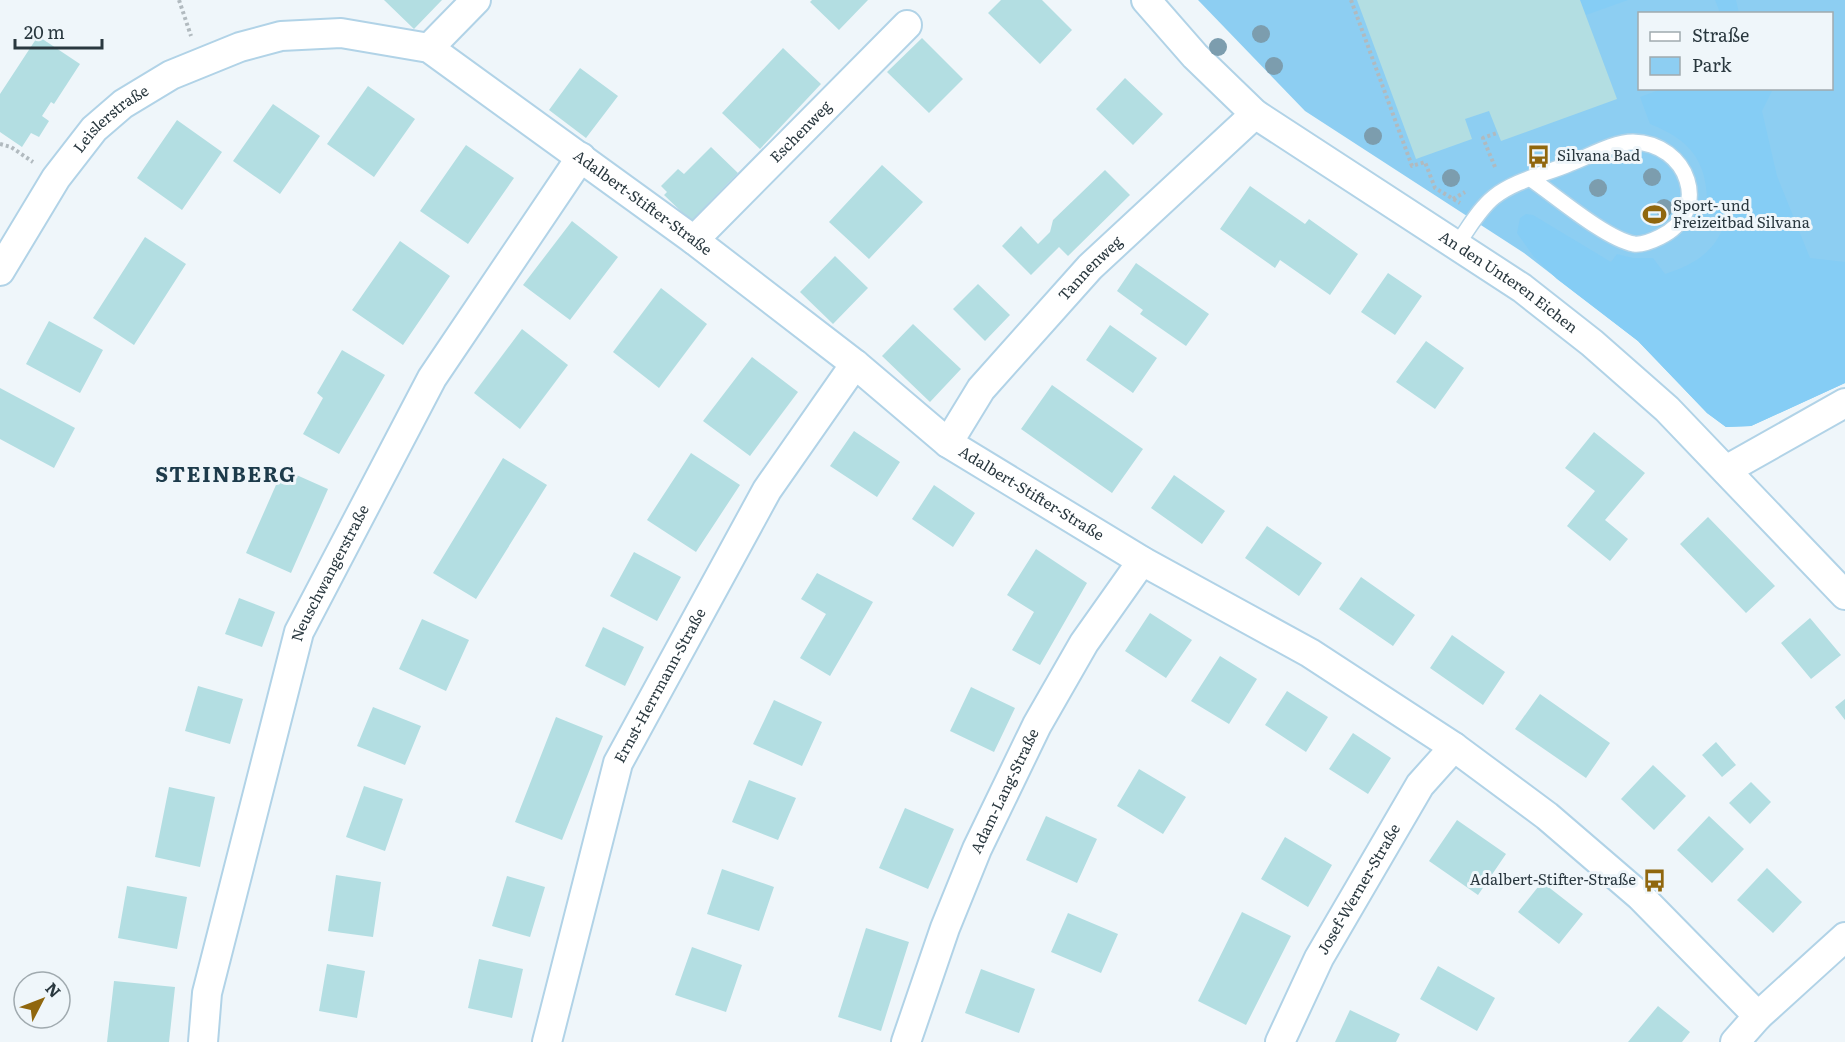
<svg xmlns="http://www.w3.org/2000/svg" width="1845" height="1042" font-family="Literata,serif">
	<rect width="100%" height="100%" fill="#eff6fa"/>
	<path fill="#8dcef2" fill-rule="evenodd" d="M1198,0H1845V383L1751,426L1726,427L1707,413L1638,341L1524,253L1305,111ZM1640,14H1832V88H1640Z"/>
	<path fill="#85cdf5" d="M1580,0H1628L1586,15Z
		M1715,0H1736L1739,13H1720Z
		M1662,89H1773L1762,111L1777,176L1810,258L1845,262V383L1751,426L1726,427L1707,413L1638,341L1557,279L1534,257L1517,233L1520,218L1526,214L1533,215L1611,262L1617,254L1633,258H1653L1665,274C1696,264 1716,251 1726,220L1707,207C1708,162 1691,140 1650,124L1640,97Z"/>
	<path fill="#b3dee2" d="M384,0H442L414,29Z
		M812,0H868L839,30L810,2Z
		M1001,0H1042L1072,30L1040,64L988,13Z
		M1357,0H1580L1617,99L1501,141L1489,111L1465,119L1472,139L1416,159Z
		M38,36L80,64L54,104L51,102L42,116L49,121L39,137L31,133L22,147L0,132V94Z
		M922,38L963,79L929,113L887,72Z
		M783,48L821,84L760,149L722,113Z
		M580,68L618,96L586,138L549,110Z
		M1125,78L1163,114L1133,145L1096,109Z
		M368,86L415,119L374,177L327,144Z
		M273,104L320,136L280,194L233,161Z
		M177,120L222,152L182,210L137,178Z
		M466,145L514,178L468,244L420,211Z
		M711,147L738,173L691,221L664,195L667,192L661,186L678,169L684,174Z
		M882,165L923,202L869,259L829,222Z
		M1105,170L1130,195L1068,256L1059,247L1031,275L1002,246L1021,226L1038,244L1050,232L1053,220Z
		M1250,186L1305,224L1309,219L1358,254L1330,295L1280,260L1275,268L1220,229Z
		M572,221L618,257L570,320L523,285Z
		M145,237L186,264L134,345L93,318Z
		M400,241L450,276L403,345L352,310Z
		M835,256L868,288L833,324L800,292Z
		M1136,263L1209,314L1186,346L1140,314L1143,310L1117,291Z
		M1388,273L1422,296L1395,335L1361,312Z
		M978,284L1010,315L985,341L953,309Z
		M661,288L707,324L659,388L613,352Z
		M49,321L103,350L80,393L26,364Z
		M913,324L961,369L930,402L882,356Z
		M1110,325L1157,358L1133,393L1086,360Z
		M522,329L568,365L520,429L474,393Z
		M1426,341L1464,368L1435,409L1396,382Z
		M342,350L385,375L339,454L303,434L323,398L317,393Z
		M752,357L798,392L750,456L703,421Z
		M1052,385L1143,449L1112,493L1021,429Z
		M0,388L75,428L54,468L0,439Z
		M854,431L900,462L877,497L830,466Z
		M1594,432L1645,473L1605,520L1628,539L1610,561L1567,526L1595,491L1565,468Z
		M691,453L740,485L696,552L647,520Z
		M503,458L547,485L476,599L433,573Z
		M283,469L328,489L291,573L246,553Z
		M1174,475L1225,511L1202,544L1151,508Z
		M934,485L975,513L953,547L912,519Z
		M1708,517L1775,586L1746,613L1680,544Z
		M1267,526L1322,563L1299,596L1245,558Z
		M1036,549L1087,583L1040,665L1012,650L1034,612L1007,595Z
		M634,552L681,577L657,621L610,596Z
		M817,573L873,602L830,676L800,658L826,614L801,599Z
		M1361,577L1415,615L1393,646L1339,609Z
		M239,598L275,612L262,647L225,634Z
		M1150,613L1192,640L1166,678L1125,651Z
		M1810,618L1841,655L1811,679L1781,643Z
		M422,619L469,640L446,691L399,669Z
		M603,627L644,647L625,686L585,666Z
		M1452,635L1505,672L1483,705L1430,668Z
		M1220,656L1257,679L1229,724L1191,701Z
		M198,686L243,699L230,744L185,731Z
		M971,687L1015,708L994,752L950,731Z
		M1287,691L1328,717L1306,752L1265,725Z
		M1540,694L1610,743L1586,778L1515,729Z
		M1845,699V720L1835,707Z
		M774,700L822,722L802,766L753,744Z
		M373,707L421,726L405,765L357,746Z
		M556,717L603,736L562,840L515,822Z
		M1353,733L1391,758L1368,794L1329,769Z
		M1716,742L1736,765L1722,777L1702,755Z
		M1653,765L1686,796L1654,830L1621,799Z
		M1139,769L1186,797L1163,834L1117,806Z
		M749,780L796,798L778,840L732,822Z
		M1751,782L1771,802L1750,824L1729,803Z
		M364,786L403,799L385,851L346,837Z
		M169,787L215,797L200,867L155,857Z
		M905,808L954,829L928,889L879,868Z
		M1046,816L1097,839L1077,883L1026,860Z
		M1709,816L1744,849L1712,883L1677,850Z
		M1457,820L1506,854L1478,895L1429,861Z
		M1285,837L1332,865L1308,907L1261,879Z
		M1767,868L1802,902L1773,933L1737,900Z
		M722,869L774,887L759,931L707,914Z
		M336,875L381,882L373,937L328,931Z
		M507,876L545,887L530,937L492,926Z
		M1542,882L1583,914L1559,944L1518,912Z
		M127,886L187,897L177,949L118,938Z
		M1242,912L1291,936L1246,1025L1198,1001Z
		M1068,913L1118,934L1101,973L1051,952Z
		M866,928L909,942L881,1031L838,1017Z
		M692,947L742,965L726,1012L675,995Z
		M479,959L523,969L512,1018L468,1008Z
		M327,964L365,971L357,1018L319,1011Z
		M1438,966L1495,998L1477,1031L1420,999Z
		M981,969L1035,989L1019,1033L965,1013Z
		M114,981L175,987L169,1042H107Z
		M1658,1006L1690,1032L1682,1042H1628Z
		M1350,1010L1400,1034L1396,1042H1335Z"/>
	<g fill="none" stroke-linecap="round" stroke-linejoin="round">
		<defs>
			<path id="lane" d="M1457,244C1469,228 1479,209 1494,197C1514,181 1545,174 1569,164C1588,157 1613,142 1633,142C1688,143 1713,211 1660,237C1652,241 1643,245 1634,244C1606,239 1556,196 1531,179"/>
			<g id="street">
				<path id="s1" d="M1146,0L1195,56L1255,114L1522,288L1592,343L1667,409L1845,595"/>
				<path d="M429,48L476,0"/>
				<path id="s2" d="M694,240L907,25"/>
				<path id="s3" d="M0,271L56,178L94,129L123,104L171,75L240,47L281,36L341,33L429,48L694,240L855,364L948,443L1142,561L1310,653L1454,747L1547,816L1640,896L1758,1016"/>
				<path id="s4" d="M948,443L981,389L1090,267L1255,114"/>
				<path d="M1726,470L1845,403"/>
				<path id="s5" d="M203,1042L207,993L299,632L432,378L581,157"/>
				<path id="s6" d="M547,1042L618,763L767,490L855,364"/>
				<path id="s7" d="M906,1042L945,928L977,849L1037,725L1084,643L1142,561"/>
				<path id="s8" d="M1280,1042L1319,958L1420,785L1454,747"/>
				<path d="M1735,1042L1758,1016L1845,937"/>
			</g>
		</defs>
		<use href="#lane" stroke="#b1d3e7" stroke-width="18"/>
		<use href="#street" stroke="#b1d3e7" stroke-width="32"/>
		<path stroke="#b1babf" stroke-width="4" stroke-dasharray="3 3" stroke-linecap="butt" d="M179,0L191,36
			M1351,0L1412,166L1425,162L1435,188L1460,203
			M0,144L11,147L33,162
			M1495,167L1483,138L1497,133
			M1453,199L1465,192"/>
		<use href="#lane" stroke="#fff" stroke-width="15"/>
		<use href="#street" stroke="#fff" stroke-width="28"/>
	</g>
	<g fill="#7c9dae">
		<circle cx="1261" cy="34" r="9"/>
		<circle cx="1218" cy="47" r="9"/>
		<circle cx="1274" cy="66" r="9"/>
		<circle cx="1373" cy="136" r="9"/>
		<circle cx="1652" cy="177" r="9"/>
		<circle cx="1451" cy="178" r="9"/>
		<circle cx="1598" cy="188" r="9"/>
		<circle cx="1664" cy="208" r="9"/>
	</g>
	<defs>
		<symbol id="bus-bare" viewBox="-9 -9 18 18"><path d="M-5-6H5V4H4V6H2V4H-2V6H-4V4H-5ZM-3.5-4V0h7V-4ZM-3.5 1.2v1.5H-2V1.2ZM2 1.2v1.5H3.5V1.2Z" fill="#90670e" stroke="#eff6fa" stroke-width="2.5" paint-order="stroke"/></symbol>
		<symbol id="stadium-bare" viewBox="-9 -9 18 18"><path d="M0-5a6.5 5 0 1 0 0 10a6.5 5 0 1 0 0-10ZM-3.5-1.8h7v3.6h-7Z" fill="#90670e" stroke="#eff6fa" stroke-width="2.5" paint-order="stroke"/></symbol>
	</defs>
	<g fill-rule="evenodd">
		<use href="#bus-bare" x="1522" y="140" width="33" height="33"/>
		<use href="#stadium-bare" x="1638" y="198" width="33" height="33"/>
		<use href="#bus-bare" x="1638" y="864" width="33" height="33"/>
	</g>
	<g text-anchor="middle" stroke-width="6" stroke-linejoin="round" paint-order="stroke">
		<g font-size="15" fill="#2a383f" stroke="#eff6fa">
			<text dy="5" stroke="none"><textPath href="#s3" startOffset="190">Leislerstraße</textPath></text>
			<text dy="5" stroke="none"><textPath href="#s2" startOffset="152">Eschenweg</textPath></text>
			<text dy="5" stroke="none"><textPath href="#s3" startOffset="795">Adalbert-Stifter-Straße</textPath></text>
			<text dy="5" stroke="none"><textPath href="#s4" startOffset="226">Tannenweg</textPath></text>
			<text dy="5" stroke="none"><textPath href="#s1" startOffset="462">An den Unteren Eichen</textPath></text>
			<text dy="5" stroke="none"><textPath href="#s3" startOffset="1281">Adalbert-Stifter-Straße</textPath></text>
			<text dy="5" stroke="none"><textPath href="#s5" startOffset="488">Neuschwangerstraße</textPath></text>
			<text dy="5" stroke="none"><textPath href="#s6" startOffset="376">Ernst-Herrmann-Straße</textPath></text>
			<text dy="5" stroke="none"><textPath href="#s7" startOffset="270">Adam-Lang-Straße</textPath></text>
			<text dy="5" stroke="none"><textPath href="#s8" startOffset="172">Josef-Werner-Straße</textPath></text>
		</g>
		<g font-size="15" fill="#2a383f" stroke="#eff6fa" text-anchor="start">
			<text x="1557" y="161">Silvana Bad</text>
			<text x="1673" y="211">Sport- und<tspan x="1673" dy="17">Freizeitbad Silvana</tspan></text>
			<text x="1636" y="885" text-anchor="end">Adalbert-Stifter-Straße</text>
		</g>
		<g font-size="21" font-weight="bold" letter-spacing="1.5" fill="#1d3b4b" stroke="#eff6fa">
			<text x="226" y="482">STEINBERG</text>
		</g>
	</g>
	<rect x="1638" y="12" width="195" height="78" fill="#eff6fa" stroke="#a0aaaf" stroke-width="1.5"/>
	<rect x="1650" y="32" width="30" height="9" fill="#ffffff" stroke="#a0aaaf" stroke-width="1.5"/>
	<text x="1692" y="42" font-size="18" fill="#2a383f">Straße</text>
	<rect x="1650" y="57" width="30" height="18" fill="#8dcef2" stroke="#a0aaaf" stroke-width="1.5"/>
	<text x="1692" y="72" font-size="18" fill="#2a383f">Park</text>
	<g transform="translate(42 1000) rotate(48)"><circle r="28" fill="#eff6fa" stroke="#a0aaaf" stroke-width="1.5"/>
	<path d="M0-4.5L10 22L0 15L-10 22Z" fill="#90670e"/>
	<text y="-9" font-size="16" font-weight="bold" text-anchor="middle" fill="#2a383f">N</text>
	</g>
	<path d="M15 39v9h87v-9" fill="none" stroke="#2a383f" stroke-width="3"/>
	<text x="24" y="39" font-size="18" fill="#2a383f" stroke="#eff6fa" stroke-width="4.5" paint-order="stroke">20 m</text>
</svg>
